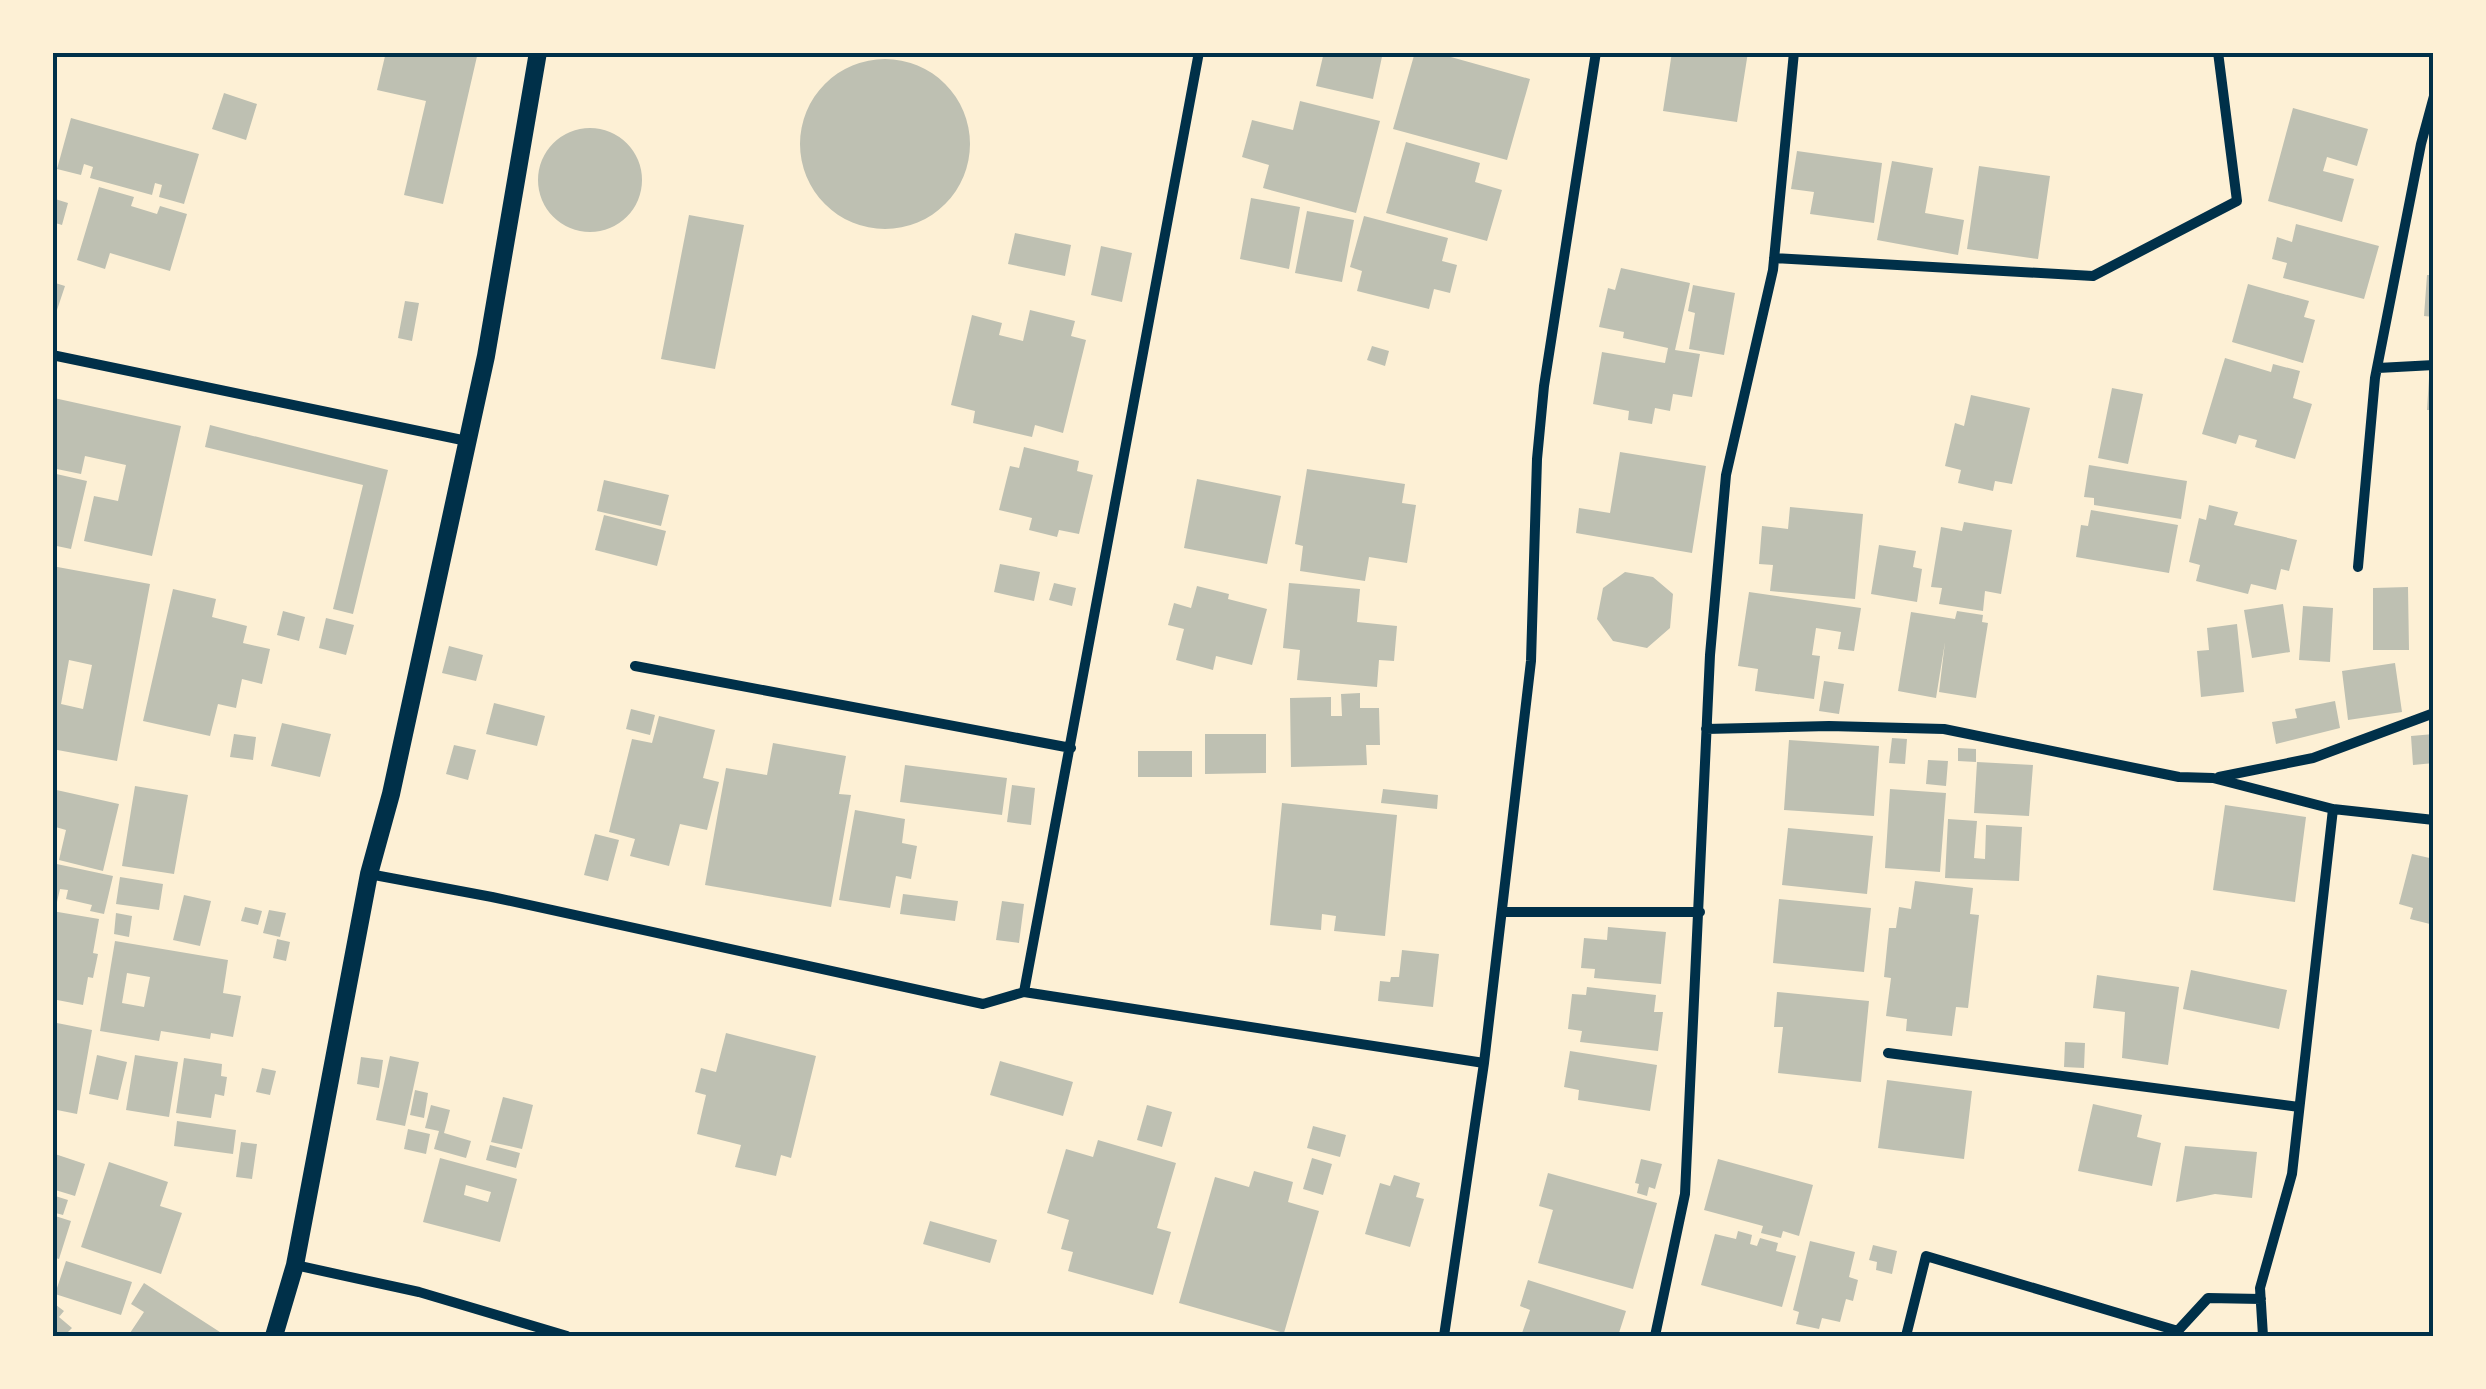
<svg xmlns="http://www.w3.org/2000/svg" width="2486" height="1389" font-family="'Roboto Serif',serif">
	<rect width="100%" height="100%" fill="#fdf0d5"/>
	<path fill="#bec0b2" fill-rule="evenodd" d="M386,52H478L443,204L404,195L426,101L377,90Z
		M1324,52H1383L1373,99L1316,86Z
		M1415,52H1433L1530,79L1507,160L1393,129Z
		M1672,52H1748L1737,122L1663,111Z
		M800 144a85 85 0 1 1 170 0a85 85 0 1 1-170 0Z
		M224,93L257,104L246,140L212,129Z
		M1300,101L1380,121L1356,213L1263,188L1269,165L1242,157L1252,120L1293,130Z
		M2293,108L2368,129L2357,166L2327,157L2323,171L2354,179L2342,222L2268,201Z
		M71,118L199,154L184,204L159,197L162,185L155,183L152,195L90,178L93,167L84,164L81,175L57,169Z
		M538 180a52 52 0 1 1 104 0a52 52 0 1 1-104 0Z
		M1406,142L1480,163L1475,182L1502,190L1487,241L1386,213Z
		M1797,151L1882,163L1874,223L1810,214L1814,192L1791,189Z
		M1892,161L1933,168L1925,213L1964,220L1958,255L1877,240Z
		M1979,166L2050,176L2038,259L1967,249Z
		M99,187L134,197L131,206L157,214L160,206L187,214L170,271L110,253L105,269L77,260Z
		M52,198L68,203L62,225L52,222Z
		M1251,198L1300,207L1289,269L1240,259Z
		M1307,211L1354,220L1342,282L1295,273Z
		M689,215L744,225L715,369L661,359Z
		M1364,216L1448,238L1442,261L1457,265L1450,293L1434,289L1429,309L1357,291L1362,271L1350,267Z
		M2296,224L2379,246L2364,299L2283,278L2287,263L2272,259L2277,237L2292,242Z
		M1015,233L1071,245L1065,276L1008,264Z
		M1101,246L1132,253L1122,302L1091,295Z
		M1621,268L1690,283L1675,350L1700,354L1692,397L1673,394L1670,411L1655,408L1652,424L1628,420L1629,411L1593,404L1602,352L1665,363L1668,348L1623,338L1624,332L1599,327L1608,288L1615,290Z
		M2427,275H2434V317L2424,316Z
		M52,282L65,286L57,310L52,308Z
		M2248,284L2309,301L2304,317L2315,320L2303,363L2232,342Z
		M1693,285L1735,293L1724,355L1689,349L1695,313L1688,311Z
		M405,301L419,303L412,341L398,338Z
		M1030,310L1075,321L1071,336L1086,340L1063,433L1035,425L1032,437L973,423L975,411L951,405L972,315L1002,323L999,335L1023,341Z
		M1372,346L1389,351L1385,366L1367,360Z
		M2225,358L2271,372L2273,364L2300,371L2293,398L2312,404L2295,459L2255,447L2257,440L2239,435L2236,444L2202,434Z
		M2429,378H2434V410H2427Z
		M2112,388L2143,394L2128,464L2098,458Z
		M1971,395L2030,408L2012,484L1995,481L1993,491L1958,483L1961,470L1945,466L1955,423L1964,426Z
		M54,398L181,426L152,556L84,541L94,496L118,501L126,465L85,456L81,474L52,468Z
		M210,425L388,470L353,614L333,609L363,485L205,447Z
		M1024,447L1079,461L1077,471L1093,475L1079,534L1059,530L1057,537L1029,530L1032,518L999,510L1010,466L1019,468Z
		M1620,452L1706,466L1692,553L1576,533L1579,508L1610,513Z
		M2089,465L2187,481L2181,519L2094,505V498L2084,497Z
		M1307,469L1405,484L1402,503L1416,505L1407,563L1369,557L1365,581L1300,571L1303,546L1295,544Z
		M52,473L87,481L71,549L52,545Z
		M1197,479L1281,496L1267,564L1184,548Z
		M604,480L669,495L661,526L597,511Z
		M2209,505L2238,512L2234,525L2297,540L2289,571L2281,569L2276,590L2251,584L2248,594L2196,581L2200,565L2189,562L2199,518L2206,520Z
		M1790,507L1863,514L1855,599L1770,591L1773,565L1759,564L1762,526L1788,529Z
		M2091,510L2178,525L2169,573L2076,557L2081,525L2088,526Z
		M604,515L666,531L657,566L595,550Z
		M1964,522L2012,530L2001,594L1985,591L1983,611L1939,604L1942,588L1931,587L1941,527L1962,531Z
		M1879,545L1916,551L1913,567L1922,569L1917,602L1871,594Z
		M1000,564L1040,572L1034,601L994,592Z
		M52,566L150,584L117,761L52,749ZM69,660L92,665L83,709L61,704Z
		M1625,572L1653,577L1673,594L1670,628L1647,648L1613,641L1597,619L1603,588Z
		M1054,583L1076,588L1072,606L1049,600Z
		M1289,583L1360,589L1357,622L1397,626L1394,661L1379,660L1377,687L1297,680L1300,650L1283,648Z
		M1197,586L1229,594L1228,599L1267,609L1252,665L1216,656L1213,670L1176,660L1184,629L1168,625L1174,603L1191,608Z
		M2408,587L2409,650H2373V588Z
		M173,589L216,599L212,617L247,626L243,643L270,649L262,684L242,679L236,708L218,704L210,736L143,721Z
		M1749,592L1861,608L1854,651L1838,649L1841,632L1816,628L1812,655L1820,656L1814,699L1755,691L1758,669L1738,666Z
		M2283,604L2290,652L2252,658L2244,610Z
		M2303,606L2333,608L2330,662L2299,660Z
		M283,611L305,617L299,641L277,635Z
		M1957,611L1983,615L1982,622L1988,623L1976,698L1939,692L1945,642L1936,698L1898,691L1911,612L1955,619Z
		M326,618L354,625L346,655L319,648Z
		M2237,624L2244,692L2201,697L2197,651L2209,650L2207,628Z
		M449,646L483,655L476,681L442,673Z
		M2395,663L2402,712L2348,720L2342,671Z
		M1824,681L1844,684L1839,714L1819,711Z
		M1360,693V708H1379L1380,745H1366L1367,765L1291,767L1290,698L1331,697V716H1342L1341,694Z
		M2335,701L2340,728L2276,744L2272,722L2297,718L2295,709Z
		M494,703L545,716L537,746L486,734Z
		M631,709L655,715L650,735L626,729Z
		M659,716L715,730L703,778L719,782L707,830L680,824L669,866L630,856L635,839L609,832L632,739L652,743Z
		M282,723L331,734L320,777L271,766Z
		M234,734L256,737L253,760L230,757Z
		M1205,734H1266V773L1205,774Z
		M2434,734V763L2413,765L2411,736Z
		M1892,738L1907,739L1905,764L1889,763Z
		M1789,740L1879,746L1874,816L1784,810Z
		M773,743L846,756L839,794L851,795L831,907L705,885L726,768L767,775Z
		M454,745L476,750L468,780L446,774Z
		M1958,748L1976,749V762L1958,761Z
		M1138,751H1192V777H1138Z
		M1928,760L1948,761L1946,786L1926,784Z
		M1977,762L2033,765L2029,816L1974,813Z
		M905,765L1007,778L1002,815L900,802Z
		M1012,785L1035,788L1031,825L1007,822Z
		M135,786L188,795L174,874L122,866Z
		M52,789L119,804L103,871L59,860L66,830L52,826Z
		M1383,789L1438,795L1437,809L1381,803Z
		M1890,789L1946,793L1940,872L1885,868Z
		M1282,803L1397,815L1385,936L1334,931L1336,916L1322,914L1321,930L1270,925Z
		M2225,805L2306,817L2295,902L2213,890Z
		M855,810L905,819L902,843L917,846L911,879L896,876L890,908L839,900Z
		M1948,819L1977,821L1974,858L1985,859L1986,825L2022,827L2019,881L1945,878Z
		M1788,828L1873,836L1867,894L1782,885Z
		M595,834L619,840L608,881L584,875Z
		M2412,854L2434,859V925L2410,919L2413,908L2399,904Z
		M52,863L113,876L104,914L90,911L92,905L66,899L68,890L60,889L57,902L52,901Z
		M120,877L163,884L159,910L116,904Z
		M1915,881L1973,888L1970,914L1979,915L1968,1008L1956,1007L1952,1036L1906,1031L1907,1019L1886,1016L1891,978L1884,977L1889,928H1896L1899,907L1911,909Z
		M903,894L958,901L955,921L900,914Z
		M184,895L211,901L200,946L173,940Z
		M1779,899L1871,908L1864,972L1773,963Z
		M1002,901L1024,904L1019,943L996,940Z
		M245,907L262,911L258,925L241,921Z
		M269,910L286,913L280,937L263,933Z
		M52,911L99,919L93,953L98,954L93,978L88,977L83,1005L52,999L55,972H52Z
		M116,913L132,916L129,937L114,934Z
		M1608,927L1666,932L1661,984L1594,978L1595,969L1581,968L1584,938L1607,940Z
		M277,939L290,942L286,961L273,958Z
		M115,941L228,960L223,993L241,996L233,1037L211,1033L210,1039L161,1031L159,1041L100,1031ZM127,973L150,977L144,1007L122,1003Z
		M1402,950L1439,954L1433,1007L1378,1001L1380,981L1390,982L1391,977H1399Z
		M2191,970L2287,990L2279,1029L2183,1009Z
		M2097,975L2179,987L2168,1065L2122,1058L2125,1012L2093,1008Z
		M1587,987L1656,995L1654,1012H1663L1658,1051L1580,1042L1582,1031L1568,1029L1572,994L1586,995Z
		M1777,992L1869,1001L1861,1082L1778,1073L1783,1027H1774Z
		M52,1022L92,1030L77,1114L52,1109Z
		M726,1033L816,1056L791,1158L781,1155L776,1176L735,1167L741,1145L697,1134L706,1095L695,1092L701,1068L716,1072Z
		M2065,1042L2085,1043L2084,1068L2064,1067Z
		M1570,1051L1657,1065L1650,1111L1578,1100L1579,1090L1564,1087Z
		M97,1055L127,1062L118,1100L89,1094Z
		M135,1055L178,1062L169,1117L126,1110Z
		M390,1056L419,1062L405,1126L376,1120Z
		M361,1057L383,1060L379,1088L357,1084Z
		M184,1058L222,1064L221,1076L227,1077L224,1096L215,1094L211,1118L176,1113Z
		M1000,1061L1073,1082L1063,1116L990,1095Z
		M262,1068L276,1071L270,1095L256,1092Z
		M1887,1080L1972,1091L1964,1159L1878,1148Z
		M415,1090L428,1093L424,1118L410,1115Z
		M503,1097L533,1105L522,1149L491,1142Z
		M2093,1104L2142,1115L2137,1137L2161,1143L2152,1186L2078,1171Z
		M431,1105L450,1110L444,1133L471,1141L466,1158L434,1149L439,1131L425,1128Z
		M1147,1105L1172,1112L1162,1147L1137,1140Z
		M177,1121L236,1130L233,1154L174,1146Z
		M1313,1126L1346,1135L1340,1157L1307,1148Z
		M408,1129L430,1134L426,1154L404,1149Z
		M1098,1140L1176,1163L1157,1228L1171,1232L1153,1295L1068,1271L1073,1252L1061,1249L1069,1220L1047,1213L1066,1149L1093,1157Z
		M241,1142L257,1144L252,1179L236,1177Z
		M490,1145L520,1153L516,1168L486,1160Z
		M2185,1146L2257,1152L2252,1198L2215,1194L2176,1202Z
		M52,1153L85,1164L75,1196L52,1189Z
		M440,1158L517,1179L500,1242L423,1222ZM466,1185L491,1192L488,1202L464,1195Z
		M1312,1158L1332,1164L1323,1195L1303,1189Z
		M1641,1159L1662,1164L1655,1189L1649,1187L1647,1196L1637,1193L1639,1184L1635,1183Z
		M1718,1159L1813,1185L1799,1236L1783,1231L1781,1238L1761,1233L1763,1226L1704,1210Z
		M109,1162L168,1182L160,1206L182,1213L161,1274L81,1247Z
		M1254,1171L1293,1182L1288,1202L1319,1211L1284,1333L1179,1303L1215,1177L1249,1187Z
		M1548,1173L1657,1203L1633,1289L1538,1263L1553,1210L1539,1206Z
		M1394,1175L1420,1183L1416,1197L1424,1199L1410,1247L1365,1234L1380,1183L1390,1186Z
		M52,1195L68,1200L63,1215L52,1212Z
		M52,1215L71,1221L59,1259L52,1257Z
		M930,1221L997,1240L990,1263L923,1244Z
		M1738,1231L1752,1235L1750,1244L1757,1246L1760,1238L1778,1243L1776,1251L1796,1256L1782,1307L1701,1285L1715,1234L1736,1239Z
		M1810,1241L1855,1252L1849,1277L1858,1280L1853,1301L1846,1299L1840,1322L1822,1318L1819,1329L1796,1324L1799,1312L1793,1310Z
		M1873,1245L1897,1251L1892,1274L1876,1270L1877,1262L1869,1260Z
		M66,1261L132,1282L121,1315L55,1294Z
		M1528,1280L1626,1311L1618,1336H1521L1530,1310L1520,1306Z
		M144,1283L223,1334L221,1336H128L144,1312L131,1304Z
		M52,1302L64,1311L59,1317L72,1328L64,1336H52Z"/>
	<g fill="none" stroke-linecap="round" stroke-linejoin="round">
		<path stroke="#003049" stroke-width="10" d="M1774,258L2093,276L2237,201L2218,52
			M52,355L467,441
			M2378,368L2434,365
			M2358,567L2375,378L2421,144L2434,96
			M635,666L1071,748
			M1706,729L1829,726L1944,729L2179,777L2213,778L2333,809L2434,820
			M2219,777L2313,758L2434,713
			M369,874L492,897L983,1004L1024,992L1484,1063
			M1504,912H1700
			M1024,992L1199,52
			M1888,1053L2299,1107
			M295,1265L419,1292L567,1336
			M1444,1336L1484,1063L1531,661L1537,459L1544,386L1596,52
			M1655,1336L1685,1194L1710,655L1726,475L1773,270L1794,52
			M1906,1336L1926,1256L2178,1331
			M2173,1336L2208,1298L2261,1299
			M2263,1336L2260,1288L2292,1174L2333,809"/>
		<path stroke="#003049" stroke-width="18" d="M274,1336L295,1265L369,874L391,794L486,356L538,52"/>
	</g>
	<rect width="2486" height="1389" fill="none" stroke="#fdf0d5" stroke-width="110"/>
	<rect x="55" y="55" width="2376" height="1279" fill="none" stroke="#003049" stroke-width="4"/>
</svg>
